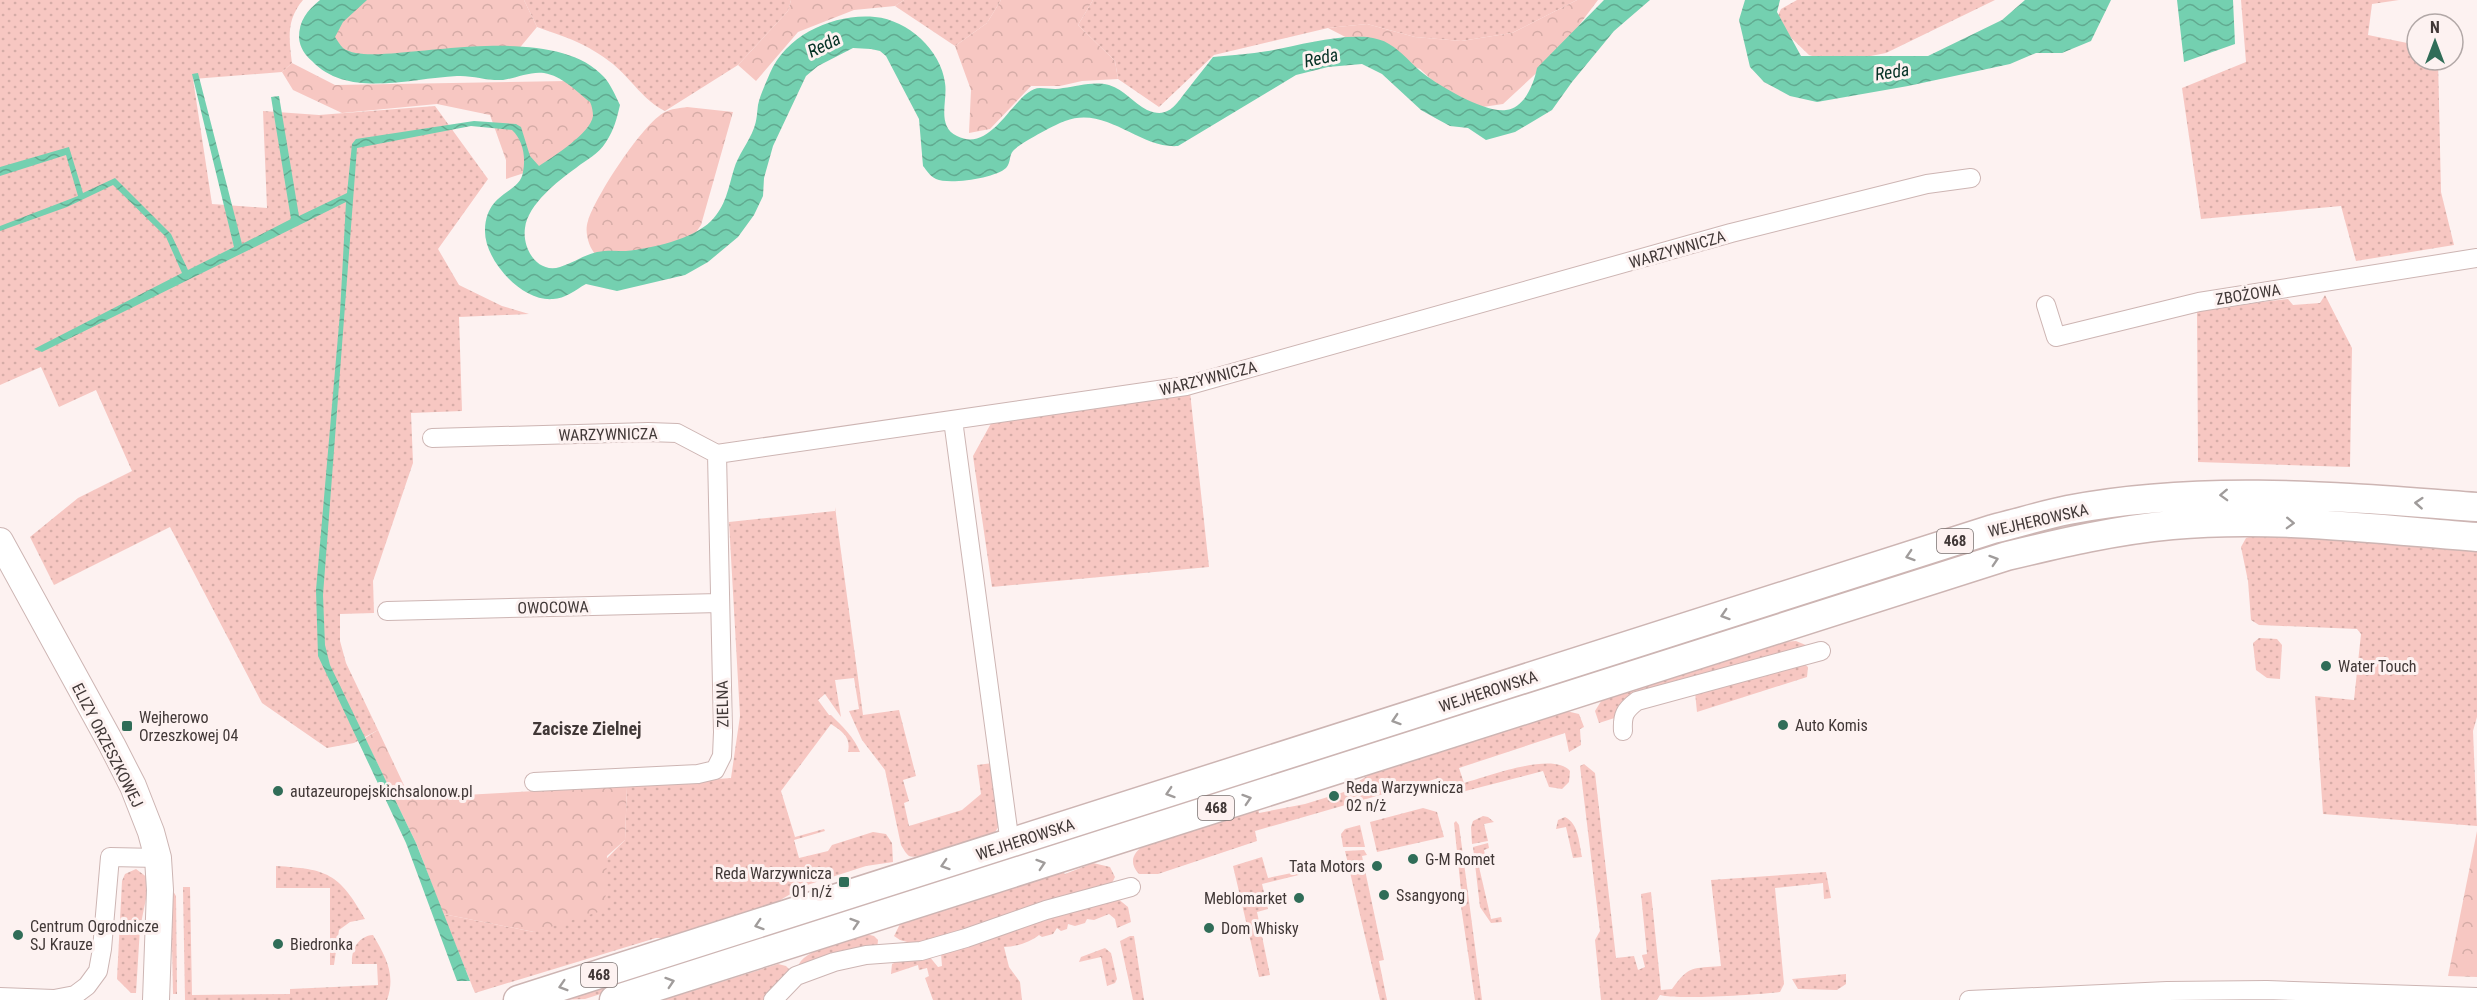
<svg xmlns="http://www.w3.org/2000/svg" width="2477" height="1000" font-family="'Roboto Condensed',sans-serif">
	<defs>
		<pattern id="grass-dots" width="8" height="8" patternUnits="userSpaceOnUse" patternTransform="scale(1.5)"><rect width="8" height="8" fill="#f7c7c2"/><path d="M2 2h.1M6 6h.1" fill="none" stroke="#d5aca7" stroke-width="1.8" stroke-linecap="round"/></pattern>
		<pattern id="forest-crowns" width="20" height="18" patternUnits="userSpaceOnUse" patternTransform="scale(1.5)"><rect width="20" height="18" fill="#f7c7c2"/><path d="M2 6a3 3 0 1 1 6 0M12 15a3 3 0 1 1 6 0" fill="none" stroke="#d5aca7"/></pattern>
		<pattern id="water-waves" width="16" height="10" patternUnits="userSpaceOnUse" patternTransform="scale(1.5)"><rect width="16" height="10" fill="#74d0b0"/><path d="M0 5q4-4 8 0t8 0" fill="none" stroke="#61aa90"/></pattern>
	</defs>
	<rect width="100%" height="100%" fill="#fdf2f1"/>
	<path fill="url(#grass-dots)" d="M0,0H303C286,20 289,39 292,63L282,72L193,79L212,204L267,208L263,111L319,115L435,106L488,179L438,249L459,285L502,306L529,314L459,317L462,411L411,413L413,463L373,581L374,613L340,614V641L346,663L378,730L354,743L327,748L262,703L170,527L54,585L30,537L78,498L132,471L96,390L59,407L41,367L0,385Z
		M524,0H791L788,11L738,65L665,111C644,101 631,79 613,64C586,43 568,38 537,27Z
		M904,0H1001L987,23L955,46L895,6Z
		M1093,0H1577L1512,33L1461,41L1415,37L1367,24L1328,28L1214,55L1159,107L1118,79L1115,61L1078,25Z
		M1797,0H1995L1886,53L1835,63L1809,55L1775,22L1781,9Z
		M2241,0H2399L2372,4L2368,35L2417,45V60H2438L2441,192L2454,245L2356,261L2341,206L2201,219L2182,88L2246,62Z
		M2325,295L2352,348L2350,467L2198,462L2197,309L2288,299L2293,305L2320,303Z
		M1190,392L1209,567L992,587L973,456L994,418Z
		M835,507L863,715L899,710L916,776L903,780L909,801L904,803L909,826L962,810L981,794L977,765L993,763L999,826L995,832C981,837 920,861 909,856C906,854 903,848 901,845L885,770L862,740L849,711L859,709L854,678L835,680L841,717L825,694L818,700L829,715H831C842,726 854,737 860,752H848C851,737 843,732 831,724L781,791L795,837L824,829L825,831L794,840L799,858L828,851L832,845L873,832L886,834L892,843L893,862L866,866L804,886L772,905L670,938H656L475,993L443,914L534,932L625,840L627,786L731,778L740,716L729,522L835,511Z
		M2255,535L2477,549V717L2473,731L2477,826L2323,814L2315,696L2354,700L2361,634L2357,629L2259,625L2251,620L2248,581L2241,547L2246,538Z
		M1778,610V617L1064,845L1062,839Z
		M2259,638L2277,639L2282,645L2280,679L2267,678L2256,670L2253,643Z
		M1796,641L1808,646L1802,662L1808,667L1807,677L1697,712L1695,692L1599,723L1595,711L1603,698L1782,642Z
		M1566,711L1579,714L1584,727L1580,729L1581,745L1569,752L1565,733L1459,768L1464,783C1487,777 1553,751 1570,771L1569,782L1562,789L1549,787L1543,771L1450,795L1443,789L1439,778L1255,831L1257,841L1158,874H1139C1128,862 1133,852 1146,844L1258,808L1259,813L1305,804L1357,788L1356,783L1375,771Z
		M1584,764L1595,773L1616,958L1634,956L1638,970L1645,967L1642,955L1647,954L1641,894L1651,892L1661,990L1672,989C1690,964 1693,969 1721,966L1711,880L1826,872L1831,898L1824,899L1823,883L1775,888L1784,984L1780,992C1755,995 1678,1000 1660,995L1657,1000H1601L1595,940L1600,931L1580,766Z
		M1423,808L1437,812L1444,837L1377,852L1370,822Z
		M1483,816L1488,817L1494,822L1484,824L1488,841L1472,844L1471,827L1473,821Z
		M1565,817C1579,824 1579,843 1582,857L1573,858L1566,827L1556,829L1558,820Z
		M1456,821L1459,825L1482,1000H1475L1459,893L1461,890L1454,823Z
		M1360,825L1365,847H1343L1341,834L1345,829Z
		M1488,843L1489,848L1484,850L1485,855L1477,858L1491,919L1501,917L1502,922L1491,923L1480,907L1473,847Z
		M1364,850L1367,855L1362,856L1384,960L1379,961L1387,1000H1380L1345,851Z
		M1262,857L1268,878L1306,870L1310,864L1312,865L1307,873L1262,884L1268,909L1257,912L1270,975L1259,977L1233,866Z
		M995,861L997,866L585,999L557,1000Z
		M1093,863L1110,867L1115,877L1112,883L918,945L900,940L894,936L900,924L1062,872L1065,874Z
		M276,866C327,869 339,873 365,919L350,922L339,930L334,965H330V888H276Z
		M136,869L148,878V889L140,928L136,993H131L117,979L122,881L125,874Z
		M183,887H190L192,995L290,994V989L378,985L377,964H352C351,950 358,936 373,935C386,957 396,975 387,1000H185Z
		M173,891L176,896L177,994H173L171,895Z
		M1117,898L1128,907L1131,922L1117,928L1115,919L1109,914L1094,920L1087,919L1085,923L1075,926L1068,924L1067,929L1061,931L1057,928L1053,934L1042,937L1039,935C1031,942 1015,947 1004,947L1009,967L1020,982L1022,1000H933L925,978L929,976L927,968L919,970L918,965L891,974L892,964L905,958L929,956L938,967L942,966L941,953L1011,929Z
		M866,934L874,936L878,940L877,950L801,971L799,964C808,948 848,940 866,934Z
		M1130,936H1134L1144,1000H1133L1120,941Z
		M1105,948L1111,953L1117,979L1115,983L1107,986L1101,957L1079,962L1081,957Z
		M778,964L786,966L791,971L767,1000H663Z
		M1846,974V984L1837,990L1798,989L1792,979Z"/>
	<path fill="url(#forest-crowns)" d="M335,0H524L537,27L517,51L335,59L327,9Z
		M791,0H904L895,6L854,10L798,32L756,81L738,65L788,11Z
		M1001,0H1093L1078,25L1115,61L1118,79L1082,81L1060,86H1031L990,129L969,133L971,90L955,46L987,23Z
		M1577,0H1598L1558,53L1503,104L1476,108L1448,95L1420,69L1359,44L1328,28L1367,24L1415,37L1461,41L1512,33Z
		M292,63L335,85L568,81L608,112L549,165L506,179V160L490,115L437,104L342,113L293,90L282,72Z
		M687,107L733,112L701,225L688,244L596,255C589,248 584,232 588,221C595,197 643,123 665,112C671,109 680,108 687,107Z
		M378,730L410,798L627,786L625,840L607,856L605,910L534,932L443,914L417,845L365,738Z
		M2477,831V977L2448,976Z"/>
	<path fill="url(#water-waves)" d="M320,0H367L343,22L335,37C337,40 340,45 343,48C355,57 382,54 397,53C453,49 562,30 604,77C611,85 615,95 620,105C617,118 614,130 606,142C598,155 587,159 576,168C558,181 528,204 525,228C522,248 537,274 560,267C573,263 584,255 597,252C607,250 616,251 626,251C652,248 692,240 711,221C726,206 728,189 734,169C738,155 749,142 754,128C757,120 757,113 758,105C760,95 766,83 770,73C787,34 835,13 875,17C908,20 941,50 945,83C948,100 936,126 957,136C994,155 1015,88 1040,88C1048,88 1055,90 1063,88C1079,86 1093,81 1109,85C1125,90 1133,103 1147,110C1170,120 1177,102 1188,89C1196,78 1205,68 1213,57C1231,55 1250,54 1268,51C1301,45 1333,35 1367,37C1375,38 1383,40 1389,44C1402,51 1412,65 1424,74C1441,87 1485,113 1506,110C1525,108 1534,83 1537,68L1604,0H1650L1614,31L1572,82L1552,110L1515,132L1486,140L1468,128L1450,126L1437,119L1421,110L1382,74L1362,64L1328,67L1296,75L1178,146C1139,149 1107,105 1065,121C1056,124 1017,145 1013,151C1009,155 1011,163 1006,168C996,178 949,185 936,179C930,176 927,171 923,166L919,119L886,56L880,51L871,49L853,48L818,66L806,76L773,146L764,178L763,196L754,215L738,237L708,262L685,275L617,291L586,284C575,290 565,299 553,299C522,302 484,260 485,230C486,191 520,194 523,172C526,157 523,140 512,130L471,126L357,148L323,595L325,645L330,665L416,843L470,981H457L406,843L318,656L316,590L340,313L346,202L42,352L34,349L182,273L166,237L113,185L67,207L0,231V226L78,196L66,155L0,176V167L69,147L83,193L115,178L171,234L188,270L234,247L192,74L198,73L242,244L291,219L271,97L279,96L299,216L347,193L352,144L356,139L474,121L516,124L521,127L530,156L539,166C554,156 590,134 593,116C593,112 592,106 590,102C576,91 562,76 544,73C531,71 516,78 503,80C487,81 472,75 457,76C411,78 348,99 312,61C305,55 300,48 299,38C299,20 307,11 320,0Z
		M1745,0H1780L1777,12L1801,56H1928L2002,20L2025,0H2111L2091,41L2062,53H2036L2010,64L1908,86L1817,102L1790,96L1764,82L1750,67L1739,20Z
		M2177,0H2233L2235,44L2184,62Z"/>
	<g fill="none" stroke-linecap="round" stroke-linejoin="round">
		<defs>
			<path id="street" d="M2046,305L2056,337L2199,302L2477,258
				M953,420L1010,844
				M432,438L648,432L677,433L717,454L1186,386L1731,233L1927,184L1971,178
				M387,611L719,603
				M1623,731C1622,715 1625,710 1637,701L1821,651
				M534,782L698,774L715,770L722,756L723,732L717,454
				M0,997L54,999L75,995L87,986L98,971L102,949L110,857L158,858
				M773,1000L796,976L834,962L866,955L921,951L966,938L1046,910L1131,887
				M1969,1000L2167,991L2267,990L2477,997"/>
			<path id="secondary" d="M0,541L112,745L133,786L151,832L158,858L160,890L156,1000"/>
			<path id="primary" d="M518,1000L1993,529C2018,523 2043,515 2068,510C2203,484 2341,497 2477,507
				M614,1000L2007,556C2061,543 2116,530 2172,525C2273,516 2376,529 2477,537"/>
		</defs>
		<use href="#street" stroke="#cdb5b3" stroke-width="20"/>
		<use href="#secondary" stroke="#cdb5b3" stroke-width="28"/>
		<use href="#primary" stroke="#cdb5b3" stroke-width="31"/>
		<use href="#street" stroke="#fff" stroke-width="18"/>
		<use href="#secondary" stroke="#fff" stroke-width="26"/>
		<use href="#primary" stroke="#fff" stroke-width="28"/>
	</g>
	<defs><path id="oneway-chevron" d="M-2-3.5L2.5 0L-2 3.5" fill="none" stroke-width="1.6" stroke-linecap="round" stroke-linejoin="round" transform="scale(1.5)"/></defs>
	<g stroke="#a09c9b">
		<use href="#oneway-chevron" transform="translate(2224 495) rotate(178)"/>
		<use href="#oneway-chevron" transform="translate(2419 503) rotate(-176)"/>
		<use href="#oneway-chevron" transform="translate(2290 523) rotate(2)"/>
		<use href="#oneway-chevron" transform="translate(1910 556) rotate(162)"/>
		<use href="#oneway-chevron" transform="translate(1994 560) rotate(-18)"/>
		<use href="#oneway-chevron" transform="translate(1725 615) rotate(162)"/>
		<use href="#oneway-chevron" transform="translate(1396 720) rotate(162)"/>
		<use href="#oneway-chevron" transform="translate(1170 793) rotate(162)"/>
		<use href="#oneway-chevron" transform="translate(1247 799) rotate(-18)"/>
		<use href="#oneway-chevron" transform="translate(1041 864) rotate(-18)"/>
		<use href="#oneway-chevron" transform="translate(945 865) rotate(162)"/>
		<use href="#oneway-chevron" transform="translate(855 923) rotate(-18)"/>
		<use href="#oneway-chevron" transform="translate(759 925) rotate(162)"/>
		<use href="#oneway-chevron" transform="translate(670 982) rotate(-18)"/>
		<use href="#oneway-chevron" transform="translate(563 986) rotate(163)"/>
	</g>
	<g fill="#306d58" stroke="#fdf2f1" stroke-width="2">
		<circle cx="2326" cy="666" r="6"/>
		<circle cx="1783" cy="725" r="6"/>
		<rect x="121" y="720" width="12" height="12" rx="3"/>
		<circle cx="278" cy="791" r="6"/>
		<circle cx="1334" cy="796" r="6"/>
		<circle cx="1413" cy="859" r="6"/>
		<circle cx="1377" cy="866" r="6"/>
		<rect x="838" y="876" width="12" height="12" rx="3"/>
		<circle cx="1384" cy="895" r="6"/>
		<circle cx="1299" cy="898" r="6"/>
		<circle cx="1209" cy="928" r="6"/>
		<circle cx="18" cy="935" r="6"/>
		<circle cx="278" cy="944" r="6"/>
	</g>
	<g text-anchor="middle" stroke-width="6" stroke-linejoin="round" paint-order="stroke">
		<g fill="#fdf2f1" stroke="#79706f" stroke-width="1.5">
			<rect x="1937" y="529" width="36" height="24" rx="4.5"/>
			<rect x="1198" y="796" width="36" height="24" rx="4.5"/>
			<rect x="581" y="963" width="36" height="24" rx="4.5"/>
		</g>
		<g font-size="15" font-weight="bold" fill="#413837">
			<text x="1955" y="546">468</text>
			<text x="1216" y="813">468</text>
			<text x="599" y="980">468</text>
		</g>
		<g font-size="16" fill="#413837" stroke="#fdf2f1">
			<text transform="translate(1677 249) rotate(-16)" y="6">WARZYWNICZA</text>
			<text transform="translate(2248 294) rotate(-9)" y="6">ZBOŻOWA</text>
			<text transform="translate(1208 378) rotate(-14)" y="6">WARZYWNICZA</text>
			<text transform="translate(608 434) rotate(-1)" y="6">WARZYWNICZA</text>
			<text transform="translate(2038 520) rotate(-13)" y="6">WEJHEROWSKA</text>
			<text transform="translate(553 607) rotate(-1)" y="6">OWOCOWA</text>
			<text transform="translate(1488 691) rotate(-18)" y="6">WEJHEROWSKA</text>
			<text transform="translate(722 704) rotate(-91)" y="6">ZIELNA</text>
			<text transform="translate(108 745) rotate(63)" y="6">ELIZY ORZESZKOWEJ</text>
			<text transform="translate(1025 839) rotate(-18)" y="6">WEJHEROWSKA</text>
		</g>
		<g font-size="16" fill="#413837" stroke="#fdf2f1" text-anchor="start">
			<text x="2338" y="672">Water Touch</text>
			<text x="139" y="723">Wejherowo<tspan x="139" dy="18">Orzeszkowej 04</tspan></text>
			<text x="1795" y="731">Auto Komis</text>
			<text x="1346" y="793">Reda Warzywnicza<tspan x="1346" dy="18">02 n/ż</tspan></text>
			<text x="290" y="797">autazeuropejskichsalonow.pl</text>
			<text x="1425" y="865">G-M Romet</text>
			<text x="1365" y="872" text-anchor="end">Tata Motors</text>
			<text x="832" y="879" text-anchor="end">Reda Warzywnicza<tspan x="832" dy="18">01 n/ż</tspan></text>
			<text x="1396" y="901">Ssangyong</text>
			<text x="1287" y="904" text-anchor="end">Meblomarket</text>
			<text x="30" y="932">Centrum Ogrodnicze<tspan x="30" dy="18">SJ Krauze</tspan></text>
			<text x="1221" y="934">Dom Whisky</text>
			<text x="290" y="950">Biedronka</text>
		</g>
		<g font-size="18" font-style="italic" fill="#053125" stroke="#fdf2f1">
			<text transform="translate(824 45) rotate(-26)" y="6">Reda</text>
			<text transform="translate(1321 58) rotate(-12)" y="6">Reda</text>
			<text transform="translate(1892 72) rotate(-9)" y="6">Reda</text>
		</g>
		<g font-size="18" font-weight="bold" fill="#413837" stroke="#fdf2f1">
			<text x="587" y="735">Zacisze Zielnej</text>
		</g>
	</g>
	<g transform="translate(2435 42)"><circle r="28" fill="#fdf2f1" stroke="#b2a8a7" stroke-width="1.5"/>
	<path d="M0-4.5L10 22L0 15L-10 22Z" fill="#306d58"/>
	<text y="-9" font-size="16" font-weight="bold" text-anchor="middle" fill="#413837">N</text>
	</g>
</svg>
